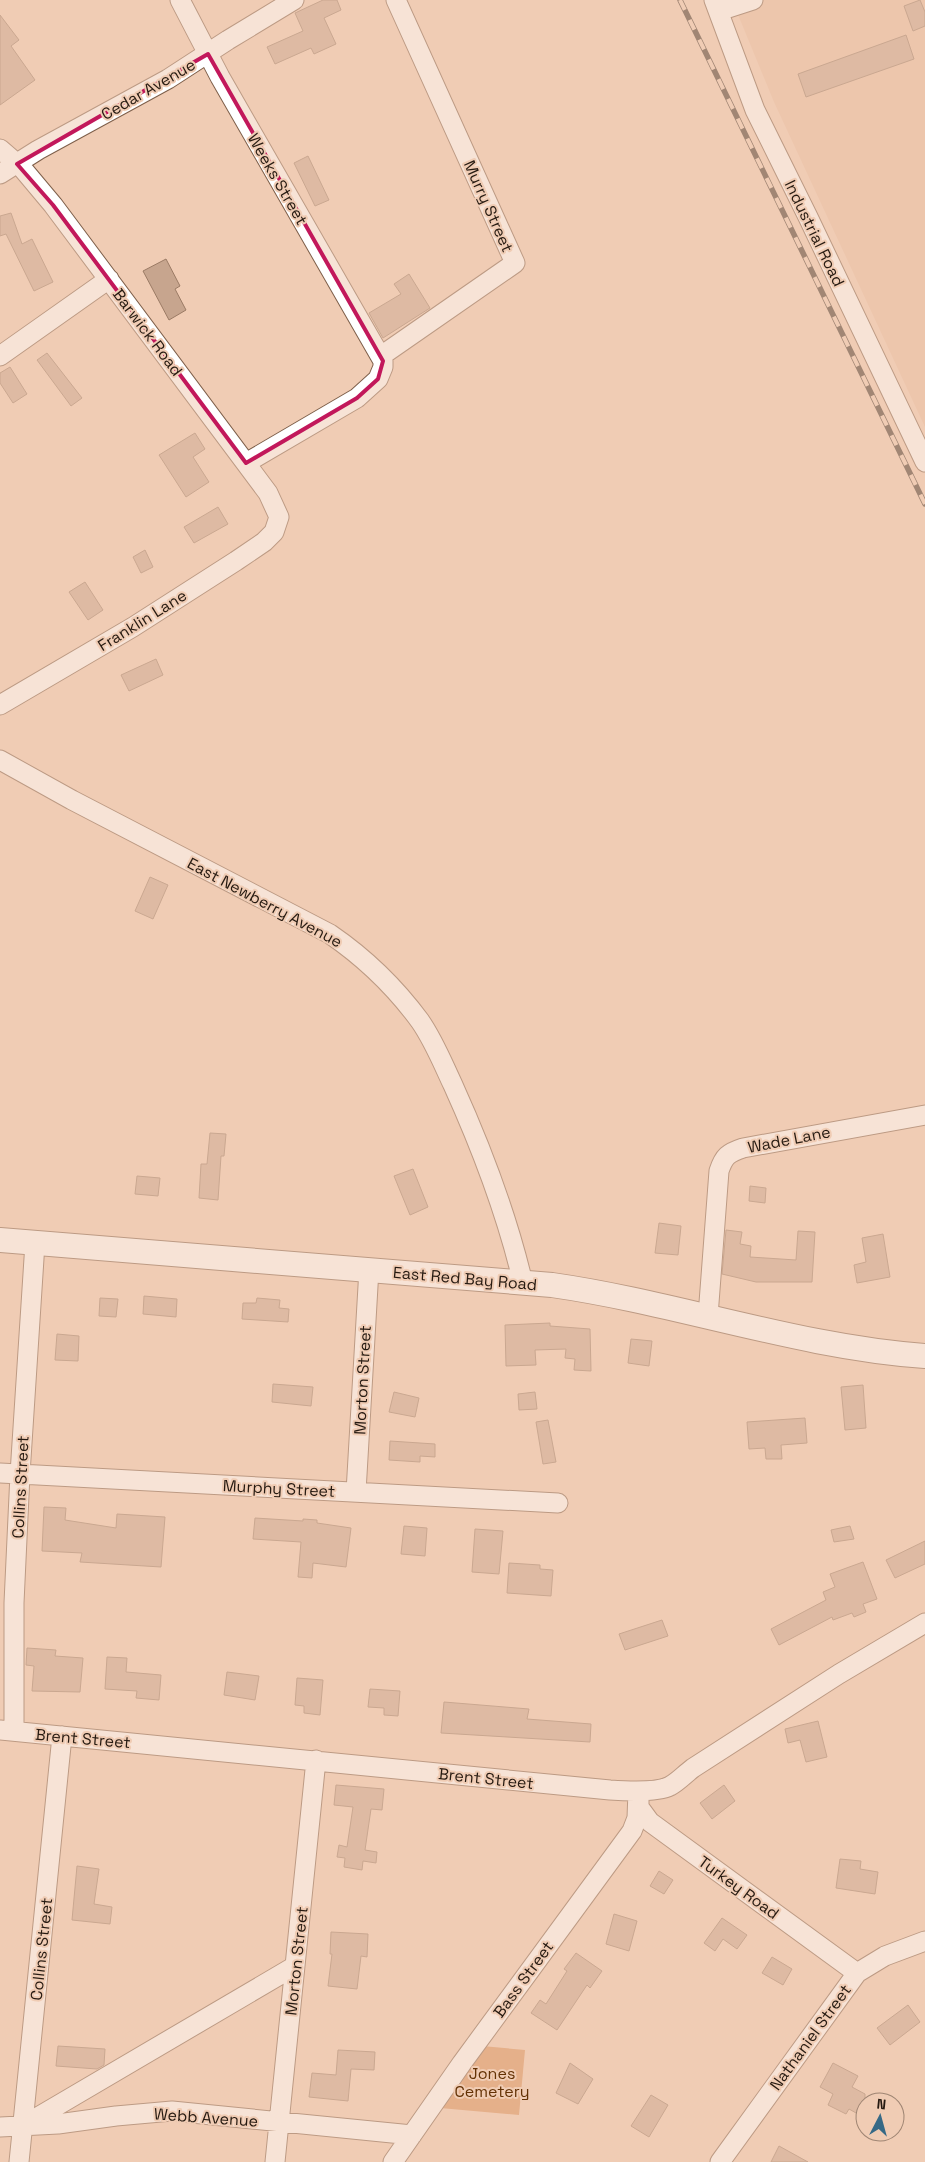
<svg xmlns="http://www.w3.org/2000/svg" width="925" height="2162" font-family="'Space Grotesk',sans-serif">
	<rect width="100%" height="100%" fill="#f0ccb4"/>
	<path fill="#e8bea2" d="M732,0H925V427L774,102Z"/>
	<path fill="#d78e58" d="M482,2046L525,2050L519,2115L440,2108Z"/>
	<path fill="#c7a58e" stroke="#9b7b65" d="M323,0H337L341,10L324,18L336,44L314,54L311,48L275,64L267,47L303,31L295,13Z
		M920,0L925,12V26L913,31L904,6Z
		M0,15L19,40L11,46L35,80L0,105Z
		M906,35L914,59L806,97L798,74Z
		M308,156L329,200L315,206L294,163Z
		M11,213L22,244L32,239L53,282L34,291L6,234L0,236V216Z
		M166,259L180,286L175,289L186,310L169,320L143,271Z
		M409,274L430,308L383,338L369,313L401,294L394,284Z
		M47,353L82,398L71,406L37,360Z
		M10,367L27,394L13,403L0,383V373Z
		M195,433L205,449L193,457L209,482L186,497L159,455Z
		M218,507L228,524L194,543L184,527Z
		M145,550L153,567L141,573L133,557Z
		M85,582L103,610L88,620L69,592Z
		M156,659L163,675L129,691L121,675Z
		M150,877L168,885L153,919L135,911Z
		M210,1133L226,1134L224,1156H221L218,1200L199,1198L201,1164H207Z
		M413,1169L428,1207L410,1215L394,1176Z
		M137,1176L160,1178L158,1196L135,1194Z
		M750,1186L766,1188L765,1203L749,1201Z
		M659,1223L681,1226L678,1255L655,1253Z
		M726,1230L742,1232L740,1244L751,1246L750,1257L796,1260L798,1231L815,1232L812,1282H756L722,1274Z
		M883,1234L890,1277L857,1283L854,1265L866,1262L862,1238Z
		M144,1296L177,1299L176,1317L143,1314Z
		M100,1298L118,1299L116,1317L99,1316Z
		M257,1298L280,1300L279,1308L289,1309L288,1322L242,1319L243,1303H256Z
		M550,1323V1326L590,1329L591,1371L574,1370L575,1359L565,1358L566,1349L535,1350L536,1365L506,1366L505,1325Z
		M57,1334L79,1336L78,1361L55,1360Z
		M631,1339L652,1341L649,1366L628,1363Z
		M273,1384L313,1387L311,1406L272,1402Z
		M863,1385L866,1428L845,1430L841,1387Z
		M394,1392L419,1398L415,1417L389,1412Z
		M535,1392L537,1409L519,1410L518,1394Z
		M805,1418L807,1443L781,1445L782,1459H766L765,1448L749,1449L747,1422Z
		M548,1420L556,1462L543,1464L536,1422Z
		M390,1441L435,1444V1457L420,1456V1462L389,1460Z
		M44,1507L66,1508L65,1520L116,1528L117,1514L165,1517L161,1567L80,1562L82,1553L42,1551Z
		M255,1518L303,1521V1519L317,1520V1523L351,1528L346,1567L313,1563L312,1578L298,1577L301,1542L253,1539Z
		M404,1526L427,1528L425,1556L401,1554Z
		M850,1526L854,1539L834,1542L831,1530Z
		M475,1529L503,1531L499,1574L472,1572Z
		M925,1541V1564L895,1578L886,1560Z
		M863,1562L877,1599L863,1604L866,1612L854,1617L852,1613L833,1620L832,1617L779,1645L771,1629L826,1600L823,1592L835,1587L830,1574Z
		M509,1563L540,1565V1569L553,1570L551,1596L507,1593Z
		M662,1620L668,1636L625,1650L619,1634Z
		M27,1648L56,1650L55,1656L83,1658L80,1692L32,1691L34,1666L26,1665Z
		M107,1657L127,1658L126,1672L161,1675L159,1700L136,1698L137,1691L105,1689Z
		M227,1672L259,1676L255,1700L224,1695Z
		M297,1678L323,1680L320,1715L304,1713V1706L295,1705Z
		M370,1689L400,1691L398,1716L384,1715V1708L368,1707Z
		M444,1702L529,1709L527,1719L591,1724L590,1742L441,1733Z
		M818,1721L827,1757L806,1762L800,1740L788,1743L785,1729Z
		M336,1785L384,1789L382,1810L371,1809L365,1850L377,1852L376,1863L363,1861L362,1870L344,1867L345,1858L337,1857L339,1845L347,1847L353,1807L334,1805Z
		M724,1785L735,1801L712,1819L700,1803Z
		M840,1859L861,1861L860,1869L878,1872L875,1894L836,1888Z
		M77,1866L99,1869L94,1904L112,1907L110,1924L72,1920Z
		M659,1871L673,1880L664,1894L650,1886Z
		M614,1914L637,1921L629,1951L606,1944Z
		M722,1918L747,1935L737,1949L723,1939L715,1951L704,1943Z
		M331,1932L368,1934L367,1957L361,1956L357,1989L328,1986L332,1954H330Z
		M576,1953L602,1971L590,1988L587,1985L557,2030L531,2013L540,2000L546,2004L567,1971L564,1969Z
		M772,1957L792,1969L783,1985L762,1973Z
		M908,2005L920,2022L890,2045L877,2028Z
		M58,2046L105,2049L104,2065L97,2069L56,2066Z
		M338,2050L375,2052L374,2070L351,2069L348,2101L309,2097L312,2073L336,2075Z
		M570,2063L593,2079L578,2104L556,2093Z
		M833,2063L858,2076L852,2087L865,2094V2118L849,2109L846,2114L828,2105L833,2094L820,2087Z
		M651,2095L668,2105L649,2137L631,2126Z
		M779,2146L808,2162H771Z"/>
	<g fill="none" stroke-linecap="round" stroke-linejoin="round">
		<defs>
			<path id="minor" d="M180,0L220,77L383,361V367L378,379L357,398L246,463
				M714,0L755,110L808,217L925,462
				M719,11L753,0
				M0,149L22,168L53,205L268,493L279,517L274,532L264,542L236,561L133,627L0,705
				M0,174L38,150L168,79L228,40L294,0
				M0,356L109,279
				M381,356L515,263L396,0
				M0,760L72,800L330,934C365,958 395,987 420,1021C434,1041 443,1064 453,1085C482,1149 507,1215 523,1283
				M708,1316L719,1171C724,1156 728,1153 743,1148L925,1115
				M0,1473L558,1503
				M356,1492L369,1269
				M0,1730L610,1790C625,1791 657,1793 670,1786C678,1782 685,1774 693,1768L839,1674L925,1623
				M14,1731V1603L20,1474L35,1243
				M639,1800V1807L650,1822L857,1973
				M26,2124L295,1966
				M0,2127L58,2124L116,2116L172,2111L412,2135
				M19,2162L62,1736
				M275,2162L316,1760
				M393,2162L462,2063L632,1831L637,1818L638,1791
				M720,2162L857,1973L885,1956L925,1941"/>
			<path id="tertiary" d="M0,1240L552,1285C678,1303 798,1347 925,1356"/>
		</defs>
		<use href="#minor" stroke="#7e5f4a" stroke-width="21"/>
		<use href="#tertiary" stroke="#7e5f4a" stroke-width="26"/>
		<use href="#minor" stroke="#fff" stroke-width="19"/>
		<use href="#tertiary" stroke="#fff" stroke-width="24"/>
		<defs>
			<path id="rail" d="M680,0L925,504"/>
		</defs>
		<use href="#rail" stroke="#423227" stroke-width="5.5"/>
		<use href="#rail" stroke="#f0ccb4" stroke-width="4" stroke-dasharray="11" stroke-linecap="butt"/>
	</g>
	<path d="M0 0H925V2162H0ZM208,54L383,361L378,379L357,398L246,463L53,205L17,164Z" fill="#f0ccb4" fill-opacity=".55" fill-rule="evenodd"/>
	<path fill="none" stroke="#c2185b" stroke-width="4" stroke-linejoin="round" d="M208,54L383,361L378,379L357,398L246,463L53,205L17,164Z"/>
	<g text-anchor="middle" stroke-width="4" stroke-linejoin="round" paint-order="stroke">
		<g font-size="16" fill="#261a11" stroke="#f0ccb4">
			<text transform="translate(148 89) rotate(-30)" y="6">Cedar Avenue</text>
			<text transform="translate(278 179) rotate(60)" y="6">Weeks Street</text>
			<text transform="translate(489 206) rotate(66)" y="6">Murry Street</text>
			<text transform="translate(815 233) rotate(64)" y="6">Industrial Road</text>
			<text transform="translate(148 332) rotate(53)" y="6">Barwick Road</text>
			<text transform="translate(142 620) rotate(-32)" y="6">Franklin Lane</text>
			<text transform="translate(265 902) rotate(28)" y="6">East Newberry Avenue</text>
			<text transform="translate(789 1139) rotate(-11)" y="6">Wade Lane</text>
			<text transform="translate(465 1278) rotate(5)" y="6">East Red Bay Road</text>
			<text transform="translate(362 1380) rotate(-87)" y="6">Morton Street</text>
			<text transform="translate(20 1487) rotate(-87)" y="6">Collins Street</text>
			<text transform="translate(279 1488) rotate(3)" y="6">Murphy Street</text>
			<text transform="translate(83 1738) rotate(5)" y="6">Brent Street</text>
			<text transform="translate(486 1778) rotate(6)" y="6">Brent Street</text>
			<text transform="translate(739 1887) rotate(36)" y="6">Turkey Road</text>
			<text transform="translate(41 1949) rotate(-84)" y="6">Collins Street</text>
			<text transform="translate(296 1961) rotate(-84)" y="6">Morton Street</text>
			<text transform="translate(523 1979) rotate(-54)" y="6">Bass Street</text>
			<text transform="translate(810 2037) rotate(-54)" y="6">Nathaniel Street</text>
			<text transform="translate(206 2117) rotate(4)" y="6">Webb Avenue</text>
		</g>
		<g font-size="16" fill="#643205" stroke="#f0ccb4">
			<text x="492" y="2079">Jones<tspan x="492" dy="18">Cemetery</tspan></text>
		</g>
	</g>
	<g transform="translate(880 2117) rotate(6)"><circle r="24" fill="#f0ccb4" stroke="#9f8573"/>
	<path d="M0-4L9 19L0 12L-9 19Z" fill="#366986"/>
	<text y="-8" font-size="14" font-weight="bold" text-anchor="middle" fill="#261a11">N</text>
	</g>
</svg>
